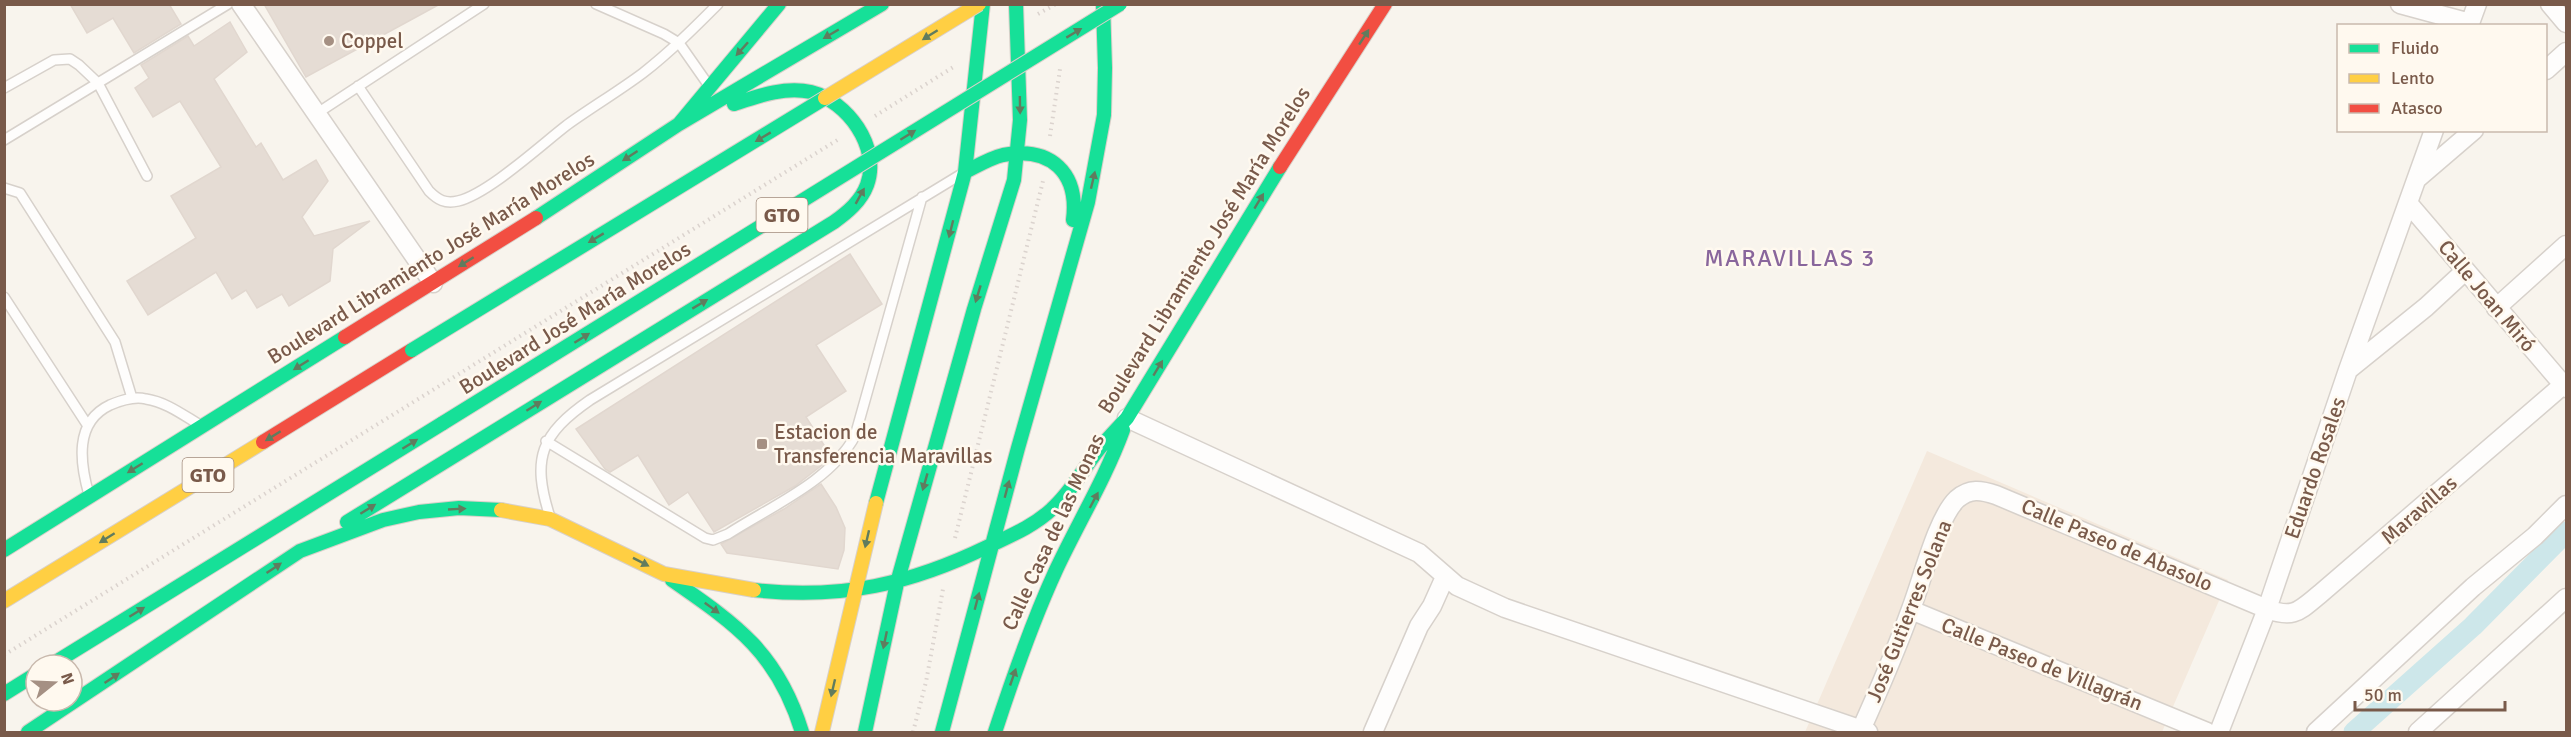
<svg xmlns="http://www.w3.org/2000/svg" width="2571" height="737" font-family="Signika,sans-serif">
	<rect width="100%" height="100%" fill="#f8f4ed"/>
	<path fill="#f4e9dd" d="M1927,451L2228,580L2162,732H1805Z"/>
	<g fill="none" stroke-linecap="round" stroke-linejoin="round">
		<path stroke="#cde7ea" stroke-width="21" d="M2354,732L2473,626L2566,532"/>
	</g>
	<path fill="#e5dcd4" stroke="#e1d7cf" stroke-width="1.5" d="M70,4H169L181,24L134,53L113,18L87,33Z
		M264,4H440L306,77Z
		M230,22L247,52L214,79L256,147L261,143L283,180L316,160L328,181L302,217L314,236L370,221L333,249L330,281L289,306L282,294L257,308L246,290L232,299L216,272L148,315L127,281L196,238L171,196L221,167L180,101L153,117L135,88L149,78L141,65L188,36L194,46Z
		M850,254L882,304L816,345L846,391L806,417L831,456L826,462L795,486L714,532L688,492L669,505L638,455L610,472L605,469L576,429Z
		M821,484L836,507L845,528L844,550L838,569L727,553L721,544L784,509Z"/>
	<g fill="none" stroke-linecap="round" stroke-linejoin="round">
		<defs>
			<path id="lane" d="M596,4L664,34L679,43L707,83
				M358,86L429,191C438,200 445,204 458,201C488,194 541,145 567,125C592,107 619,91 643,73C670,52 694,28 718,4
				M4,88L54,60L70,59L79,65L98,83L147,176
				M316,114L484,4
				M4,140L228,4
				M4,188L20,193L115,342L132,398
				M4,297L88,426
				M546,441L705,538L713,540L728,534C771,506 830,482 855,436L922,197
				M89,495C80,463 74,422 110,405C122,400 134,396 146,399C166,402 183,415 200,425
				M550,517C531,458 541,434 590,400L960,175"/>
			<path id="street" d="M241,4L433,283
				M2400,4L2470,23
				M2550,4L2566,23
				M2469,26L2477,4
				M2546,70L2566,52
				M2418,178L2474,130
				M2408,203L2566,388
				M2496,308L2566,245
				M2348,370L2426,307L2465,271
				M1127,418L1419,553L1457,586L1505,608L1868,732
				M1911,610L2207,732
				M1373,732L1419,626L1432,606L1445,577
				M1860,732C1878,692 1896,651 1911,609C1922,581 1937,518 1957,499C1970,488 1981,490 1996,495L2267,609C2294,619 2299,611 2320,594L2563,385
				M2219,732L2267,609L2348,370L2434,130
				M2316,732L2473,587L2535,536L2566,505
				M2418,732L2566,598"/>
			<path id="fast" d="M679,124L779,4
				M965,172C977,166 990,158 1003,155C1051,146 1079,173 1073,220
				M536,218L679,124L882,4
				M876,503L965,172L983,4
				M347,522L834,222C848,212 861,201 867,185C881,147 847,101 811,92C785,86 758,96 734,104
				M4,550L345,337
				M672,580C737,625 778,653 802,732
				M754,590C841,600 911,584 989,546C1010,536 1034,526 1052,509C1072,491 1083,469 1099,449C1108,438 1118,428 1127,418L1280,167
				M51,665L443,423
				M4,694L36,674
				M28,732L300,551L383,520L419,512L459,508L501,510
				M865,732L897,583L974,309L1014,180L1020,120L1016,4
				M942,732L1018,448L1088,202L1104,115L1105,68L1103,4
				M995,732C1013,677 1032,622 1056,570C1078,523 1105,479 1123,430"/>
			<path id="slow" d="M501,510L550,519L664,574L754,590
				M4,601L263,442
				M822,732L876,503"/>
			<path id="jam" d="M1280,167L1385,4
				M345,337L536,218
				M263,442L412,350"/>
		</defs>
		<use href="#lane" stroke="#d7d1cb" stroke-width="12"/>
		<use href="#street" stroke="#d7d1cb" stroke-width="21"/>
		<use href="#fast" stroke="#d8d0c9" stroke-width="16"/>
		<use href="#slow" stroke="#d8d0c9" stroke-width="16"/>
		<use href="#jam" stroke="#d8d0c9" stroke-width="16"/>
		<path stroke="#dbd3ce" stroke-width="4" stroke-dasharray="1.5 4.5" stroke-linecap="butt" d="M1038,14L1056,4
			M875,116L955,66
			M1050,136L1060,69
			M955,538L1043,181
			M4,655L839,139
			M913,732L926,682L943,589"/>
		<use href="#lane" stroke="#fefdfc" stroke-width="9"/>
		<use href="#street" stroke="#fefdfc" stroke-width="18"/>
		<use href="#fast" stroke="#16e098" stroke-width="14"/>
		<use href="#slow" stroke="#ffcf43" stroke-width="14"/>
		<use href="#jam" stroke="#f24e42" stroke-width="14"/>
		<defs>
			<path id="fast-bridge" d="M412,350L825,98
				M443,423L1120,4"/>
			<path id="slow-bridge" d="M825,98L979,4"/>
		</defs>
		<use href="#fast-bridge" stroke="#dad0ca" stroke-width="16" stroke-linecap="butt"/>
		<use href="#slow-bridge" stroke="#dad0ca" stroke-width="16" stroke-linecap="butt"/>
		<use href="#fast-bridge" stroke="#16e098" stroke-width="14"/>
		<use href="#slow-bridge" stroke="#ffcf43" stroke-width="14"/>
	</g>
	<defs><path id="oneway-solid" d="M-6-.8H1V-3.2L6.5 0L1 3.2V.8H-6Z" transform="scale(1.5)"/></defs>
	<g fill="#607c5e">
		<use href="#oneway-solid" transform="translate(1074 33) rotate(-31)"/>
		<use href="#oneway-solid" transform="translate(831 34) rotate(150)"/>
		<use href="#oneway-solid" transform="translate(930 35) rotate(148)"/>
		<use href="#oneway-solid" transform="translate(1364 37) rotate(-57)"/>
		<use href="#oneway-solid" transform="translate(742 49) rotate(132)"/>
		<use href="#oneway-solid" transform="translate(1020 105) rotate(89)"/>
		<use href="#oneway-solid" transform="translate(908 135) rotate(-32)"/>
		<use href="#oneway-solid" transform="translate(763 137) rotate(149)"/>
		<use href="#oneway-solid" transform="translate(630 156) rotate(147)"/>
		<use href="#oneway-solid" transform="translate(1093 180) rotate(-77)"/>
		<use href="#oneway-solid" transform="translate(860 196) rotate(-61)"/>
		<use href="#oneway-solid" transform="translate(1259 201) rotate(-59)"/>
		<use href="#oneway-solid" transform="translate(951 229) rotate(104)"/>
		<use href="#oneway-solid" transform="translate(596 238) rotate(149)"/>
		<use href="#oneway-solid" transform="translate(466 262) rotate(148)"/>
		<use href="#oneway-solid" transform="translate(978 294) rotate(107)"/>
		<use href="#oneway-solid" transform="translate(700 304) rotate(-31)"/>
		<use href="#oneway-solid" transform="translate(582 338) rotate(-32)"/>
		<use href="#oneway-solid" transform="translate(301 365) rotate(148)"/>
		<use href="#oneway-solid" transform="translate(1158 368) rotate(-59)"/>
		<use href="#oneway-solid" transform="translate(534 406) rotate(-32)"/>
		<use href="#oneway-solid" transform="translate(273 436) rotate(148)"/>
		<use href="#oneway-solid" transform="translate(410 444) rotate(-32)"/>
		<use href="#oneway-solid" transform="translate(135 468) rotate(148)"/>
		<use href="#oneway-solid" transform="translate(925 482) rotate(106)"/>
		<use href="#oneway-solid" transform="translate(1007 489) rotate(-75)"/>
		<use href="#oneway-solid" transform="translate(1094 500) rotate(-62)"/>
		<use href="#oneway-solid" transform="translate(368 509) rotate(-32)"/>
		<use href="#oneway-solid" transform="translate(457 509) rotate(-3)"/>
		<use href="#oneway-solid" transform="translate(107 538) rotate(148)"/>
		<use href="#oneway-solid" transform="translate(867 539) rotate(103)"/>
		<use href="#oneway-solid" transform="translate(641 562) rotate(27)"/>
		<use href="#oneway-solid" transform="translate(274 568) rotate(-34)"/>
		<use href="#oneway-solid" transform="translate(977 601) rotate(-75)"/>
		<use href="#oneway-solid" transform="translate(712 608) rotate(36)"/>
		<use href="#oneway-solid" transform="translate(137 612) rotate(-32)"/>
		<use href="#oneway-solid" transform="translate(885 640) rotate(102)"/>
		<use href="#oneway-solid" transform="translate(1013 677) rotate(-71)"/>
		<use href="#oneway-solid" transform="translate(112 678) rotate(-34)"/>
		<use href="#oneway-solid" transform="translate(833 688) rotate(103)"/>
	</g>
	<g fill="#a59083" stroke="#fff9ef" stroke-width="2">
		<circle cx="329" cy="41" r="6"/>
		<rect x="756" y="438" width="12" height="12" rx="3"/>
	</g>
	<g text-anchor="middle" stroke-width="5" stroke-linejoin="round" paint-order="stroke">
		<g fill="#fff9ef" stroke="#a18a7c" stroke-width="1.5">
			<rect x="756.5" y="198" width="51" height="34" rx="4.5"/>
			<rect x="182.5" y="458" width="51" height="34" rx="4.5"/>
		</g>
		<g font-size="20" font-weight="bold" fill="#795a4a">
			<text x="782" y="222">GTO</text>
			<text x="208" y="482">GTO</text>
		</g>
		<g font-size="21" fill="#795a4a" stroke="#fff9ef" text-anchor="start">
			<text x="341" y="48">Coppel</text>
			<text x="774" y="439">Estacion de<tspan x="774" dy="24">Transferencia Maravillas</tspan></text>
		</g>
		<g font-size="21" fill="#795a4a" stroke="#fff9ef">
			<text transform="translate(1204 250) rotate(-58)" y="7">Boulevard Libramiento José María Morelos</text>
			<text transform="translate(431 258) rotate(-32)" y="7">Boulevard Libramiento José María Morelos</text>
			<text transform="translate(2487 296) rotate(50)" y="7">Calle Joan Miró</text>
			<text transform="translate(575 318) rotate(-32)" y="7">Boulevard José María Morelos</text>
			<text transform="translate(2315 468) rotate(-71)" y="7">Eduardo Rosales</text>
			<text transform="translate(2419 510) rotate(-41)" y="7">Maravillas</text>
			<text transform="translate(1053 532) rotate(-65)" y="7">Calle Casa de las Monas</text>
			<text transform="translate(2117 545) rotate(23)" y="7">Calle Paseo de Abasolo</text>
			<text transform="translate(1909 611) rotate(-68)" y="7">José Gutierres Solana</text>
			<text transform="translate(2042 664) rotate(22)" y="7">Calle Paseo de Villagrán</text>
		</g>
		<g font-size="24" letter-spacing="1.5" fill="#89669c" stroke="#fff9ef">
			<text x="1790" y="266">MARAVILLAS 3</text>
		</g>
	</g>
	<rect width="2571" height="737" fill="none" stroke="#795a4a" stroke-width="12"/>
	<rect x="2337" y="24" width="210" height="108" fill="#fff9ef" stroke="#c9b9ad" stroke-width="1.5"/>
	<rect x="2349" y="44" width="30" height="9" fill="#16e098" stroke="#c9b9ad" stroke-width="1.5"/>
	<text x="2391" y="54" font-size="18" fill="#795a4a">Fluido</text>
	<rect x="2349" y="74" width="30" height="9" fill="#ffcf43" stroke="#c9b9ad" stroke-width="1.5"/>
	<text x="2391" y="84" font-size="18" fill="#795a4a">Lento</text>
	<rect x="2349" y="104" width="30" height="9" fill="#f24e42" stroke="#c9b9ad" stroke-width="1.5"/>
	<text x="2391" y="114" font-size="18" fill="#795a4a">Atasco</text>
	<g transform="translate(54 683) rotate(72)"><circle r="28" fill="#fff9ef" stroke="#c9b9ad" stroke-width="1.5"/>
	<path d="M0-4.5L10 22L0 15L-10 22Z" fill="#a59083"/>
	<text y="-9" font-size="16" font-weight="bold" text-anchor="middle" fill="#795a4a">N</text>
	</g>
	<path d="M2355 701v9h150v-9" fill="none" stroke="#795a4a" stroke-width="3"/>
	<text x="2364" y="701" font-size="18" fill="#795a4a" stroke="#fff9ef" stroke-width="4.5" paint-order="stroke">50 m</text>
</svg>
